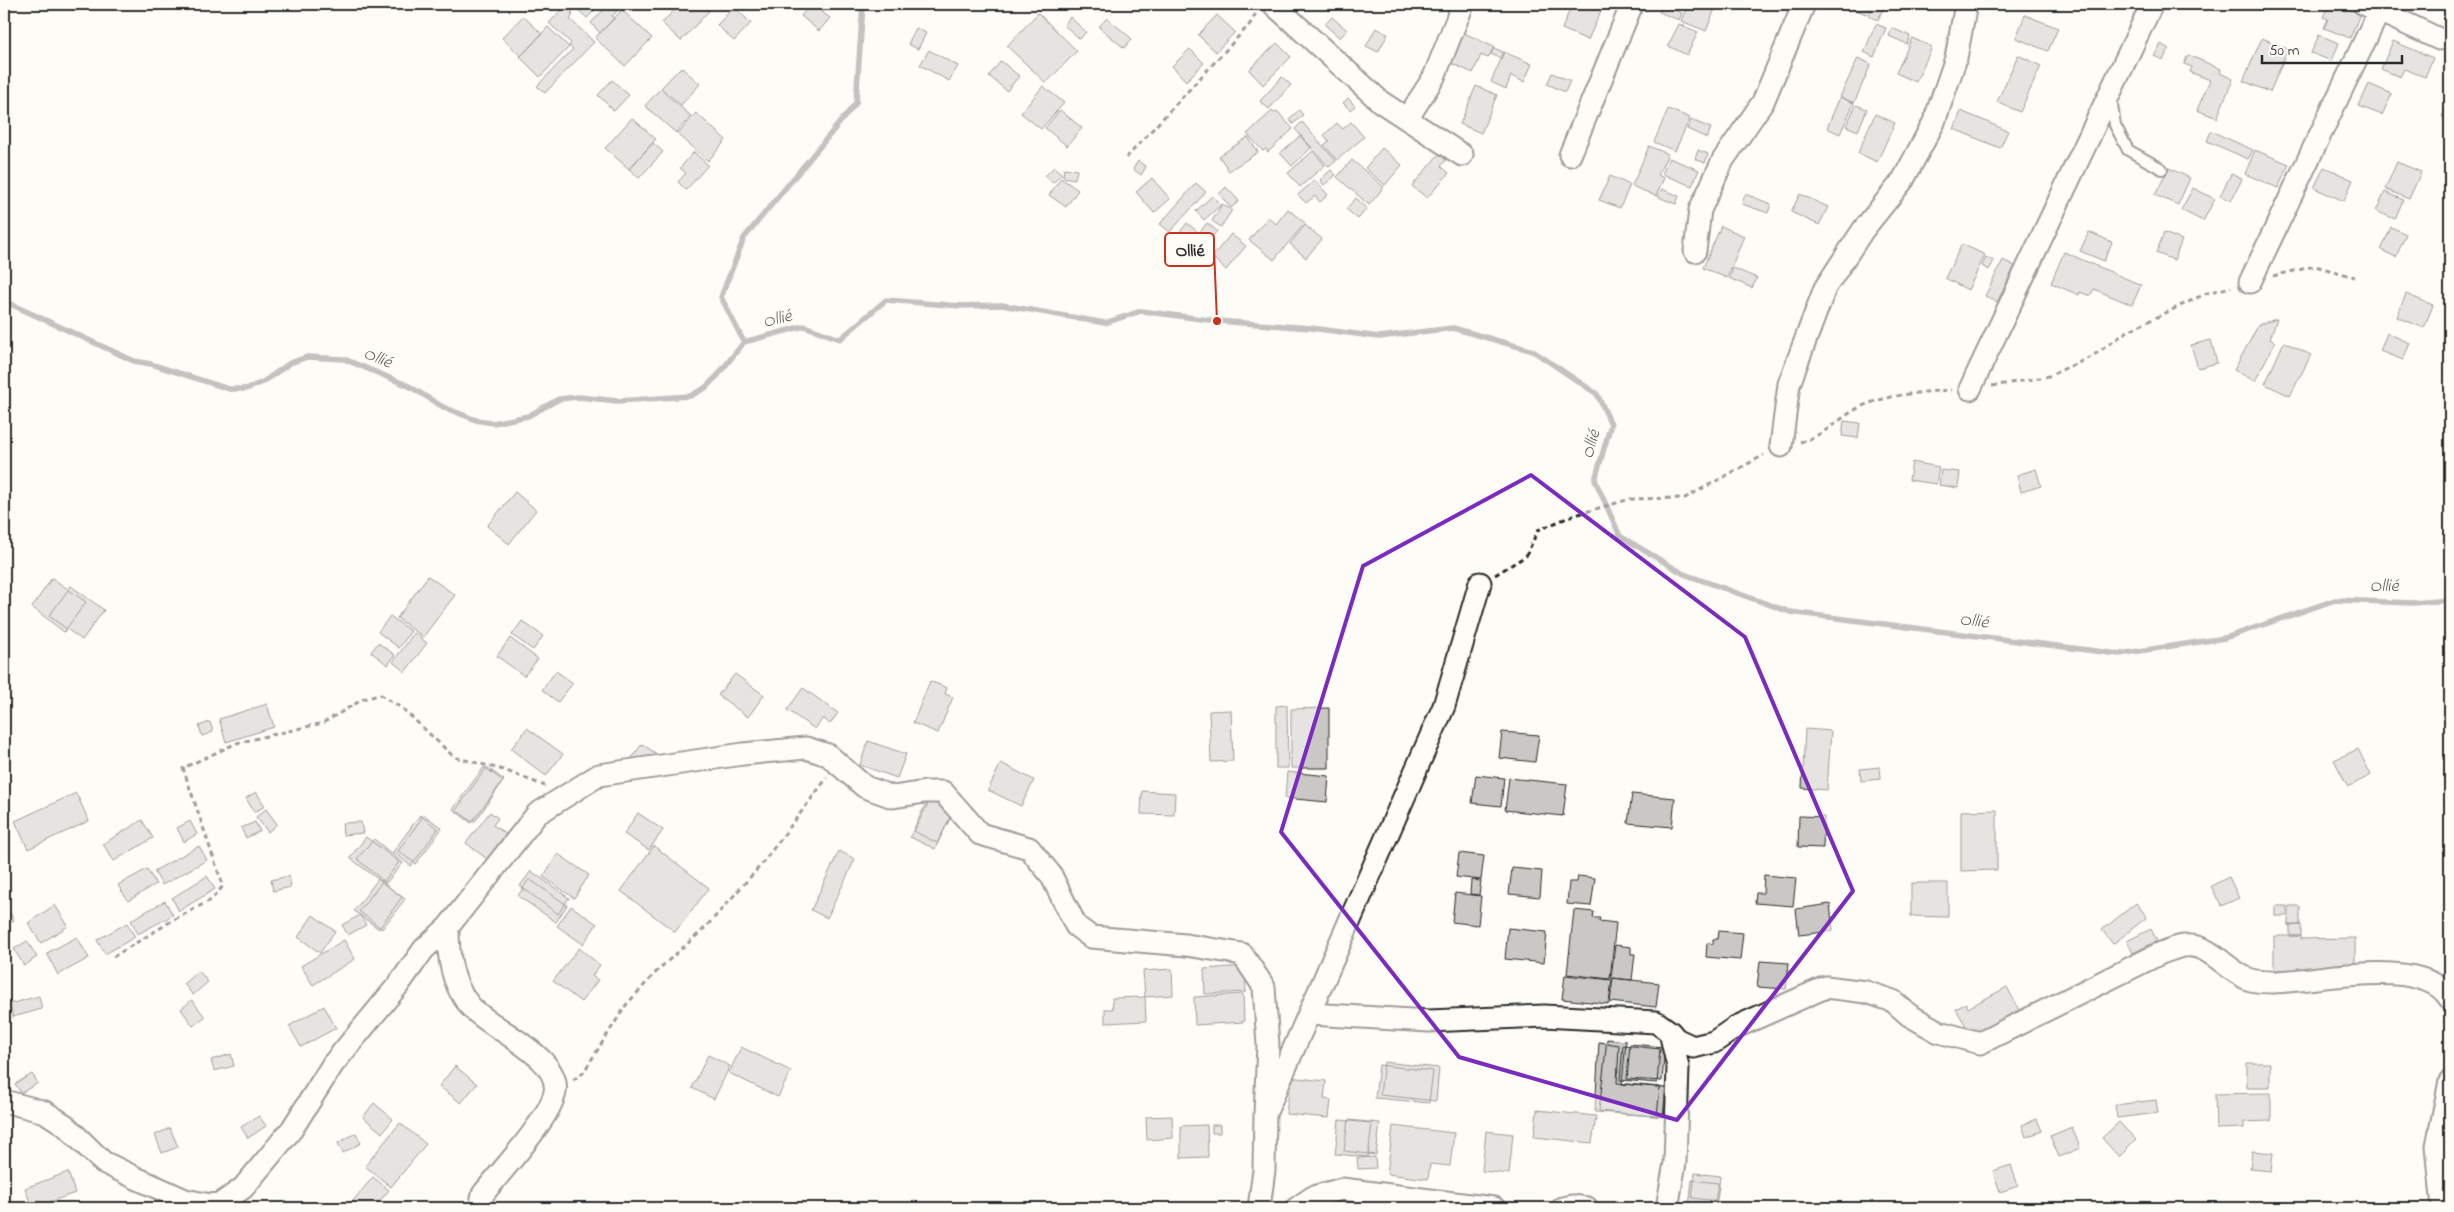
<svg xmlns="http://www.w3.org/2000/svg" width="2454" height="1212" font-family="'Indie Flower',sans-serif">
	<rect width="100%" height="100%" fill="#fdfcf7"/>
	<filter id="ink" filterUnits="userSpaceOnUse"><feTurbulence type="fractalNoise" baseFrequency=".02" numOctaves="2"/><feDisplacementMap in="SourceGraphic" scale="10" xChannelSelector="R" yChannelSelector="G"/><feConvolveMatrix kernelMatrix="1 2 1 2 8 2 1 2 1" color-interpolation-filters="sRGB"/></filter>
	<g filter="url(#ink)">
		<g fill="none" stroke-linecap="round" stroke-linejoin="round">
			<path stroke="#7e7d7b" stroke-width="5.5" d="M4,301L134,361L151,364L229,389H246L263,382L290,363L307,357L344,359L409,386L443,407L476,420L493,423L528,416L559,399L578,397L618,401L690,396L705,388L718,375L744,342L804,326L840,339L886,300L961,306L1002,305L1105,323L1141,311L1217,321L1311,328L1379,337L1453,328L1533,351L1597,394L1611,424L1595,480L1620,536L1684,574L1790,612L2119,654L2225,638L2335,600L2413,603L2450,600
				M744,342L721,297L744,238L856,103L863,4"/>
		</g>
		<path fill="#c9c8c4" stroke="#2b2b2b" d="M567,4H571L575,8L571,13L573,15L570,19L594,42L545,93L537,86L573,49L569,46L571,43L549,23Z
			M572,4H601L587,18Z
			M609,4L617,11L612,16L615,18L600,33L591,23Z
			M680,4H702L709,11L681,41L662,23Z
			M811,4L830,18L819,31L801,16Z
			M1572,4H1604L1588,40L1562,29Z
			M1688,4H1717L1706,31L1681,21Z
			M1842,4H1871L1866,14Z
			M1874,4H1885L1878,20L1868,16Z
			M2329,4H2335L2360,14L2350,38L2324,28L2328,19L2323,17Z
			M1662,5L1682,13L1679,20L1659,12Z
			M734,7L751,23L734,41L717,25Z
			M622,10L652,38L625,66L595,38Z
			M1038,13L1077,51L1046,83L1007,46Z
			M1217,15L1235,32L1216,52L1198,35Z
			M2025,15L2058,28L2048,51L2016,38Z
			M523,16L542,34L521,56L502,38Z
			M1070,17L1086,32L1080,39L1064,25Z
			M1332,17L1347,30L1340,38L1325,25Z
			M1107,18L1132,39L1124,48L1099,27Z
			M1679,24L1698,32L1687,55L1668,46Z
			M1876,24L1886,28L1874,57L1864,52Z
			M548,27L569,47L540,77L520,57Z
			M916,28L926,33L918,49L908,44Z
			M1376,28L1388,34L1378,52L1366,46Z
			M1892,28L1910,36L1907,44L1889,36Z
			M1464,33L1494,47L1488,58L1481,55L1473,73L1451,63Z
			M2319,35L2339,43L2332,61L2311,53Z
			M1912,38L1932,47L1916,82L1896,73Z
			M2262,38L2288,49L2270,92L2243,81Z
			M2393,41L2433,58L2425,77L2404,69L2400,77L2381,69Z
			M1277,43L1291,57L1263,85L1249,70Z
			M2161,44L2169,49L2163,60L2154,56Z
			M1494,48L1503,52L1500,58L1491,54Z
			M1190,49L1204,63L1186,81L1172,66Z
			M929,50L958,66L949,81L920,65Z
			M1504,52L1532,64L1524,82L1511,76L1506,89L1491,82Z
			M2018,55L2041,66L2020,112L1997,102Z
			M2188,55L2221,69L2220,73L2233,79L2217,118L2197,110L2210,80L2190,72L2192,67L2184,64Z
			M1858,58L1871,64L1854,103L1840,97Z
			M1001,61L1019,76L1007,91L989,76Z
			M681,67L700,84L681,105L661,88Z
			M1552,73L1570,81L1565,92L1547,84Z
			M1282,77L1291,85L1269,109L1260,101Z
			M612,80L629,95L614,111L598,95Z
			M2369,84L2392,94L2382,115L2359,106Z
			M1043,86L1064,103L1041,129L1021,113Z
			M1476,86L1497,95L1481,133L1460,124Z
			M660,89L691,116L676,133L645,106Z
			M1840,97L1854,103L1840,134L1827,128Z
			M1348,98L1355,106L1350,110L1343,103Z
			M2449,100H2450V121L2442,117Z
			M1856,105L1867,109L1858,131L1846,126Z
			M1668,109L1690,118L1675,151L1654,142Z
			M1060,110L1082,128L1067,146L1045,128Z
			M1299,110L1303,115L1293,124L1289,119Z
			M1272,111L1274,113L1277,111L1293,129L1268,152L1266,149L1263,151L1247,134Z
			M1961,111L2008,131L2000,148L1954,129Z
			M696,113L726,140L708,161L678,134Z
			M1875,114L1895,123L1877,162L1858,153Z
			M632,118L656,139L629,169L605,148Z
			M1691,120L1711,128L1707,138L1687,129Z
			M1302,122L1336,161L1329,167L1295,129Z
			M1351,122L1364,137L1337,160L1324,145L1329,141L1324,135L1337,123L1343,129Z
			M2211,131L2253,150L2248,159L2207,141Z
			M1300,136L1311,148L1292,166L1280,153Z
			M1248,137L1258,152L1229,171L1219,156Z
			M653,143L663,152L639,178L629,169Z
			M1649,146L1668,154L1658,175L1664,178L1656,196L1632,186Z
			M1382,148L1402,165L1385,185L1365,168Z
			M1698,150L1708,154L1705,163L1695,159Z
			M2255,150L2289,164L2278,188L2245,174Z
			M1313,151L1325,165L1300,187L1288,173Z
			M694,152L708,165L686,190L678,182L686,173L680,168Z
			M1439,154L1446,160L1441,166L1449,173L1427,198L1412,186Z
			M1669,158L1699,170L1692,186L1662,174Z
			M1352,160L1384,187L1369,205L1337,177Z
			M1138,161L1146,167L1141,175L1133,169Z
			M2397,162L2421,172L2409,199L2385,189Z
			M1054,167L1062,174L1053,183L1045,176Z
			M2324,167L2353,180L2344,201L2314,188Z
			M1064,168L1077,170L1075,179L1063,177Z
			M2169,168L2190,178L2178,205L2155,195Z
			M1331,170L1336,175L1324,185L1320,180Z
			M2231,174L2242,179L2231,201L2220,196Z
			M1610,176L1630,185L1620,208L1599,200Z
			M1061,178L1078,190L1066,207L1049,195Z
			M1152,178L1170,199L1154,213L1136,192Z
			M1315,180L1328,195L1320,202L1315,196L1306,203L1298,195Z
			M1196,183L1206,192L1170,232L1160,224Z
			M1226,187L1239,201L1231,208L1219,194Z
			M2193,188L2215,199L2203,221L2181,210Z
			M1662,189L1679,196L1676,204L1658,197Z
			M2385,192L2403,200L2395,219L2376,211Z
			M1745,194L1771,204L1768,213L1742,204Z
			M1800,194L1828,207L1819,225L1791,212Z
			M1212,196L1221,205L1204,220L1196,211Z
			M1356,198L1367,208L1358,219L1346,209Z
			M1222,204L1232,210L1221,227L1212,221Z
			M1288,209L1305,223L1274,260L1249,240L1268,217L1276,224Z
			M1187,223L1199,233L1207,223L1217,231L1194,259L1172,242Z
			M1305,225L1322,239L1306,258L1290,244Z
			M1721,226L1744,236L1727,278L1703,268Z
			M2391,227L2406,234L2396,257L2381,250Z
			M2089,232L2112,242L2104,261L2080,251Z
			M2164,233L2182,240L2174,260L2156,253Z
			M1231,234L1246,246L1226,270L1212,257Z
			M1962,244L1985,255L1968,290L1945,278Z
			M2064,252L2141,285L2132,305L2094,289L2090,296L2080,292L2079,295L2051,283Z
			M1986,257L1994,261L1989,270L1982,266Z
			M2003,260L2015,266L1997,302L1985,296Z
			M1733,268L1757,278L1752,288L1729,278Z
			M2406,294L2433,305L2424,328L2397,317Z
			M2277,319L2270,339L2275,342L2255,381L2234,370L2259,324Z
			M2387,333L2410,343L2403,360L2380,351Z
			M2211,340L2217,363L2198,368L2191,345Z
			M2284,342L2311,355L2290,396L2265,384Z
			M1844,421L1860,423L1858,438L1842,436Z
			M1912,462L1939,467L1936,484L1909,480Z
			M2036,469L2041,486L2021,492L2017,475Z
			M1941,470L1960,472L1958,488L1939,485Z
			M515,492L536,510L509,544L487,526Z
			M428,576L455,595L423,637L397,618Z
			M52,578L86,602L64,632L32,607Z
			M71,586L104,610L82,640L49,616Z
			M390,616L411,631L399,648L378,632Z
			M522,621L543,636L533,650L512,635Z
			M414,633L427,643L405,672L393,662Z
			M510,638L538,659L524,676L497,656Z
			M378,643L395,655L388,665L371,652Z
			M556,671L573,683L558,702L542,690Z
			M735,674L764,695L748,717L718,695Z
			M930,681L947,688L945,694L953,697L938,733L913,723Z
			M803,688L838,713L830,724L823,718L815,729L787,710Z
			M267,704L274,727L226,742L219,719Z
			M1287,705L1288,768H1276V706Z
			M1329,708V768H1291V709Z
			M1231,710L1233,761L1211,762L1209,711Z
			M210,722L213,732L202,736L199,726Z
			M527,728L563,754L546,776L511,749Z
			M1805,729L1831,731L1827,790L1802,788Z
			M1502,732L1539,735L1535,762L1499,758Z
			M868,741L906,754L897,778L860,765Z
			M642,744L667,761L657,776L631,759Z
			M2358,749L2371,775L2348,787L2334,760Z
			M1001,763L1034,780L1021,806L988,790Z
			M484,767L503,781L471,823L453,809Z
			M487,767L504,780L474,823L456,810Z
			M1880,767L1881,779L1861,781L1860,769Z
			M1287,772L1329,776L1327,802L1285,798Z
			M1476,775L1504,778L1501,806L1472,803Z
			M1509,778L1567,784L1563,816L1505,810Z
			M1142,791L1175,793L1174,815L1141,814Z
			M256,792L265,806L254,812L246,798Z
			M76,793L89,821L28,849L15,821Z
			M933,794L957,806L937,843L914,831Z
			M1632,794L1675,798L1672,827L1628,823Z
			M928,799L953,811L935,849L910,837Z
			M266,809L277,824L268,832L256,817Z
			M1997,810V870L1961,871V811Z
			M490,812L498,818L493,825L506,834L487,859L466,843Z
			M638,813L663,830L649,850L624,834Z
			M420,815L438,829L411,866L393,852Z
			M424,815L442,828L416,864L398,851Z
			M1799,816L1824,817L1823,848L1798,847Z
			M142,820L153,838L114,861L103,844Z
			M190,821L197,834L184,842L177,828Z
			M255,822L260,831L246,838L241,828Z
			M361,822L363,833L343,835L342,823Z
			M366,837L399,862L383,883L350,858Z
			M374,839L403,863L386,883L357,859Z
			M199,846L207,860L162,885L154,871Z
			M654,846L709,888L675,932L621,891Z
			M839,851L855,859L827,918L811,910Z
			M1459,853L1484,856L1481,880L1456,877Z
			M558,854L589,875L574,898L543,877Z
			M1512,868L1542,871L1540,897L1509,894Z
			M147,869L156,884L128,901L118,885Z
			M531,871L569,898L558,914L520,886Z
			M1764,875L1796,878L1793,906L1755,903L1756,893H1763Z
			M207,876L215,889L179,911L172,898Z
			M289,876L291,887L273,891L271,880Z
			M1578,876L1595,878L1591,906L1567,904L1569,882H1577Z
			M2229,877L2239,898L2221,906L2211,886Z
			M378,879L402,897L379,929L354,911Z
			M529,879L567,905L556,922L518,896Z
			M1471,880L1481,881L1479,895L1470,894Z
			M382,882L405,899L382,929L359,911Z
			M1911,883H1948V917L1911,916Z
			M1455,893L1481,896L1478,925L1452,922Z
			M165,901L173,915L138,934L131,920Z
			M2136,903L2147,917L2113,944L2102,930Z
			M1830,904L1833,931L1799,935L1796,909Z
			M55,905L68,926L41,943L28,923Z
			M571,906L597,924L583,944L557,926Z
			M2275,906H2287V916H2275Z
			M2289,906H2300V925L2289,926Z
			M1574,910L1594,912L1593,918H1600L1599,921L1616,923L1610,979L1567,974Z
			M9,911L14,920L4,926V914Z
			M313,915L335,931L320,953L298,937Z
			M360,915L366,925L348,935L342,925Z
			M127,923L135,937L105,954L97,940Z
			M2290,925H2301V936H2290Z
			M1508,928L1547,932L1544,963L1505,959Z
			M2151,929L2157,941L2133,953L2127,941Z
			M1719,931L1743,933L1740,960L1706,957L1707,943L1713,944V939H1718Z
			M2274,936H2301V939L2355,938V969L2274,970Z
			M77,937L89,958L58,975L47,953Z
			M344,940L355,959L313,985L301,966Z
			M27,941L37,957L24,966L14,949Z
			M1615,945L1631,947V954H1635L1632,980L1611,978Z
			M579,948L600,965L592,976L598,980L581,1002L553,981Z
			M1760,961L1789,963L1786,989L1757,987Z
			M1245,966L1246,992L1205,994L1204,969Z
			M1172,969L1173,995L1145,997L1143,971Z
			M199,971L208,982L193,995L184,984Z
			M1565,975L1612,980L1609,1004L1562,999Z
			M1613,978L1659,983L1656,1007L1610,1002Z
			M2007,987L2019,1010L1971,1035L1956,1009L1966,1003L1968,1008Z
			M1243,994L1244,1022L1195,1025L1194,997Z
			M39,996L42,1009L13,1017L10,1004Z
			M1145,997L1146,1021L1105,1023V1009H1113L1112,998Z
			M192,1000L205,1017L193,1026L181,1009Z
			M324,1006L336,1028L301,1047L289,1026Z
			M1607,1039L1626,1041L1622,1084L1666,1088L1663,1117L1599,1111Z
			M1599,1042L1619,1045L1617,1083L1660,1087L1657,1116L1595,1112Z
			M1630,1044L1665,1047L1662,1081L1627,1079Z
			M1623,1045L1660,1049L1657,1083L1620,1080Z
			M741,1047L791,1071L778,1097L729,1073Z
			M231,1054L234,1066L214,1071L211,1060Z
			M708,1055L730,1066L714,1099L692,1088Z
			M1384,1062L1439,1068L1436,1101L1380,1095Z
			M2247,1063H2270V1088H2247Z
			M1379,1065L1433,1071L1429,1103L1375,1098Z
			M455,1066L477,1084L461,1103L439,1086Z
			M32,1074L38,1083L21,1093L15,1084Z
			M1279,1076L1326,1081L1324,1099L1331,1100L1329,1118L1286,1114L1289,1091L1278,1090Z
			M2271,1093V1121L2244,1122V1128L2216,1129L2215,1094Z
			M2156,1100L2158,1113L2117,1118L2115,1105Z
			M374,1103L393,1119L382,1133L363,1117Z
			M1537,1110L1596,1116L1592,1143L1534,1137Z
			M259,1116L266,1126L248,1138L241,1127Z
			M1172,1116L1173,1138L1147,1140L1146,1117Z
			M2037,1119L2042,1131L2026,1137L2022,1125Z
			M1339,1120L1372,1123L1368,1157L1335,1154Z
			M1348,1120L1380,1123L1376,1155L1344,1151Z
			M2119,1122L2136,1140L2119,1157L2102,1138Z
			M400,1123L426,1144L391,1187L365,1166Z
			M1207,1125L1208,1157L1181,1158V1126Z
			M1212,1125H1220V1133H1212Z
			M1393,1126L1454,1133L1450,1166L1430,1164L1428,1179L1387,1174Z
			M2072,1127L2080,1148L2059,1157L2050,1136Z
			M170,1128L178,1147L162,1153L155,1135Z
			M1486,1131L1513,1134L1509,1174L1482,1171Z
			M356,1133L361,1143L343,1153L338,1143Z
			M2252,1151L2273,1153L2271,1171L2250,1169Z
			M1375,1157L1376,1168L1358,1169L1357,1158Z
			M2011,1165L2018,1186L2000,1192L1993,1171Z
			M68,1172L75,1193L32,1208L25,1188Z
			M1695,1173L1720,1176L1717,1201L1692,1198Z
			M373,1177L389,1190L374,1208H347Z
			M1692,1180L1718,1183L1714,1208L1689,1207Z"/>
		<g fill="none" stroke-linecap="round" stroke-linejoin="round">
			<defs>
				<path id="service" d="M2111,98L2115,125L2128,150L2162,169"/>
				<path id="minor" d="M1273,4L1381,102L1462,155
					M2364,4L2439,39
					M1407,119L1434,77L1463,4
					M1570,155L1632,4
					M1695,251L1700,210L1723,160L1763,102L1804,4
					M2250,282L2379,11
					M1970,389L2152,4
					M1781,446L1789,384L1825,288L1863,230L1903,180L1934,122L1956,58L1966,4
					M448,927C448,956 451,983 470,1006C489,1029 567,1058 554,1096C545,1124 503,1169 483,1194L480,1208
					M1310,1014L1429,1021L1544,1016L1656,1022L1670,1032L1678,1067L1675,1163L1667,1208
					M1670,1032L1676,1039L1693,1047L1714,1042L1736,1027L1826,987L1866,992L1893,1001L1909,1015L1939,1032L1980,1043L2159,954C2167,951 2176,947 2184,946C2210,942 2229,974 2251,980C2258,982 2268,982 2274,982C2318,981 2424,955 2450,999
					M4,1101L45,1112L65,1125L103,1162L136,1178L185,1200L210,1205L222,1203L243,1188L292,1129L333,1064L399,984L424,949L448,927L537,814L599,775L743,754L806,748L828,755L865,787L893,797L925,792H943L980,834L1029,848L1051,875L1076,926L1091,937L1186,945L1242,954L1264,987L1268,1045L1265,1114
					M1259,1208L1264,1170L1265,1114L1444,706L1480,583
					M1297,1208L1313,1197L1342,1189L1494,1208
					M1563,1208L1572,1206L1587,1208
					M2443,1208L2437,1146L2450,1081"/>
			</defs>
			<use href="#service" stroke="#2b2b2b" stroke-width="14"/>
			<use href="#minor" stroke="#2b2b2b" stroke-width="25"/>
			<path stroke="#2b2b2b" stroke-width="3" stroke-dasharray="5 4" stroke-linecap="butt" d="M1126,158L1250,24L1256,13
				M2273,276L2315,266L2355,277
				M1992,386L2046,377L2091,357L2128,331L2207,293L2231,287
				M1800,442C1826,436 1843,413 1867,404C1894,394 1923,392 1951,390
				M1495,575L1526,556L1538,530L1572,516L1630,499L1685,498L1764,455
				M113,957L175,919L211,900L223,886L183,768L237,743L323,723L365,698L381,695L403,709L454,757L504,770L545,786
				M573,1080L583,1073L626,1005L660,968L705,928L761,865L827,778"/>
			<use href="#service" stroke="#fdfcf7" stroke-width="10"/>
			<use href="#minor" stroke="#fdfcf7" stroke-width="21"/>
		</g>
	</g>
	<path d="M0 0H2454V1212H0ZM1531,475L1745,637L1853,891L1677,1120L1459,1057L1281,832L1363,566Z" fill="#fdfcf7" fill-opacity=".55" fill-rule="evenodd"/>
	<path fill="none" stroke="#7b2cbf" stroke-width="4" stroke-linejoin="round" d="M1531,475L1745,637L1853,891L1677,1120L1459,1057L1281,832L1363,566Z"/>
	<g text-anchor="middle" stroke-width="4" stroke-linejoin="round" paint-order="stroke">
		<g font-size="18" font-style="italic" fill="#5b5b5a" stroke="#fdfcf7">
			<text transform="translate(777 318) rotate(-14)" y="6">Ollié</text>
			<text transform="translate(378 357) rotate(22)" y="6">Ollié</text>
			<text transform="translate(1590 444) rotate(-74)" y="6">Ollié</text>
			<text x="2384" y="591">Ollié</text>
			<text transform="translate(1974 620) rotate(7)" y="6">Ollié</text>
		</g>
	</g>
	<path fill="none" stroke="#c8321e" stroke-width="2" d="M1217 321L1214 249"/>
	<circle fill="#c8321e" stroke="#fdfcf7" stroke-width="2" cx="1217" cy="321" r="5"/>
	<rect fill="#fdfcf7" stroke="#c8321e" stroke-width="2" x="1165" y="233" width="49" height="33" rx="5"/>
	<g font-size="18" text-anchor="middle" font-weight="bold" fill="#2b2b2b">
		<text x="1190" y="256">Ollié</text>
	</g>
	<rect width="2454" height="1212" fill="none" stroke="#fdfcf7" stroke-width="20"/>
	<rect x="10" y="10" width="2434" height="1192" fill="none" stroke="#2b2b2b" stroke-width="2" filter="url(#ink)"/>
	<path d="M2262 55v8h140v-8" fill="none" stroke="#2b2b2b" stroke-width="2.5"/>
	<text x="2269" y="55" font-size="15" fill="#2b2b2b" stroke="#fdfcf7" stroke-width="4" paint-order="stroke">50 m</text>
</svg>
